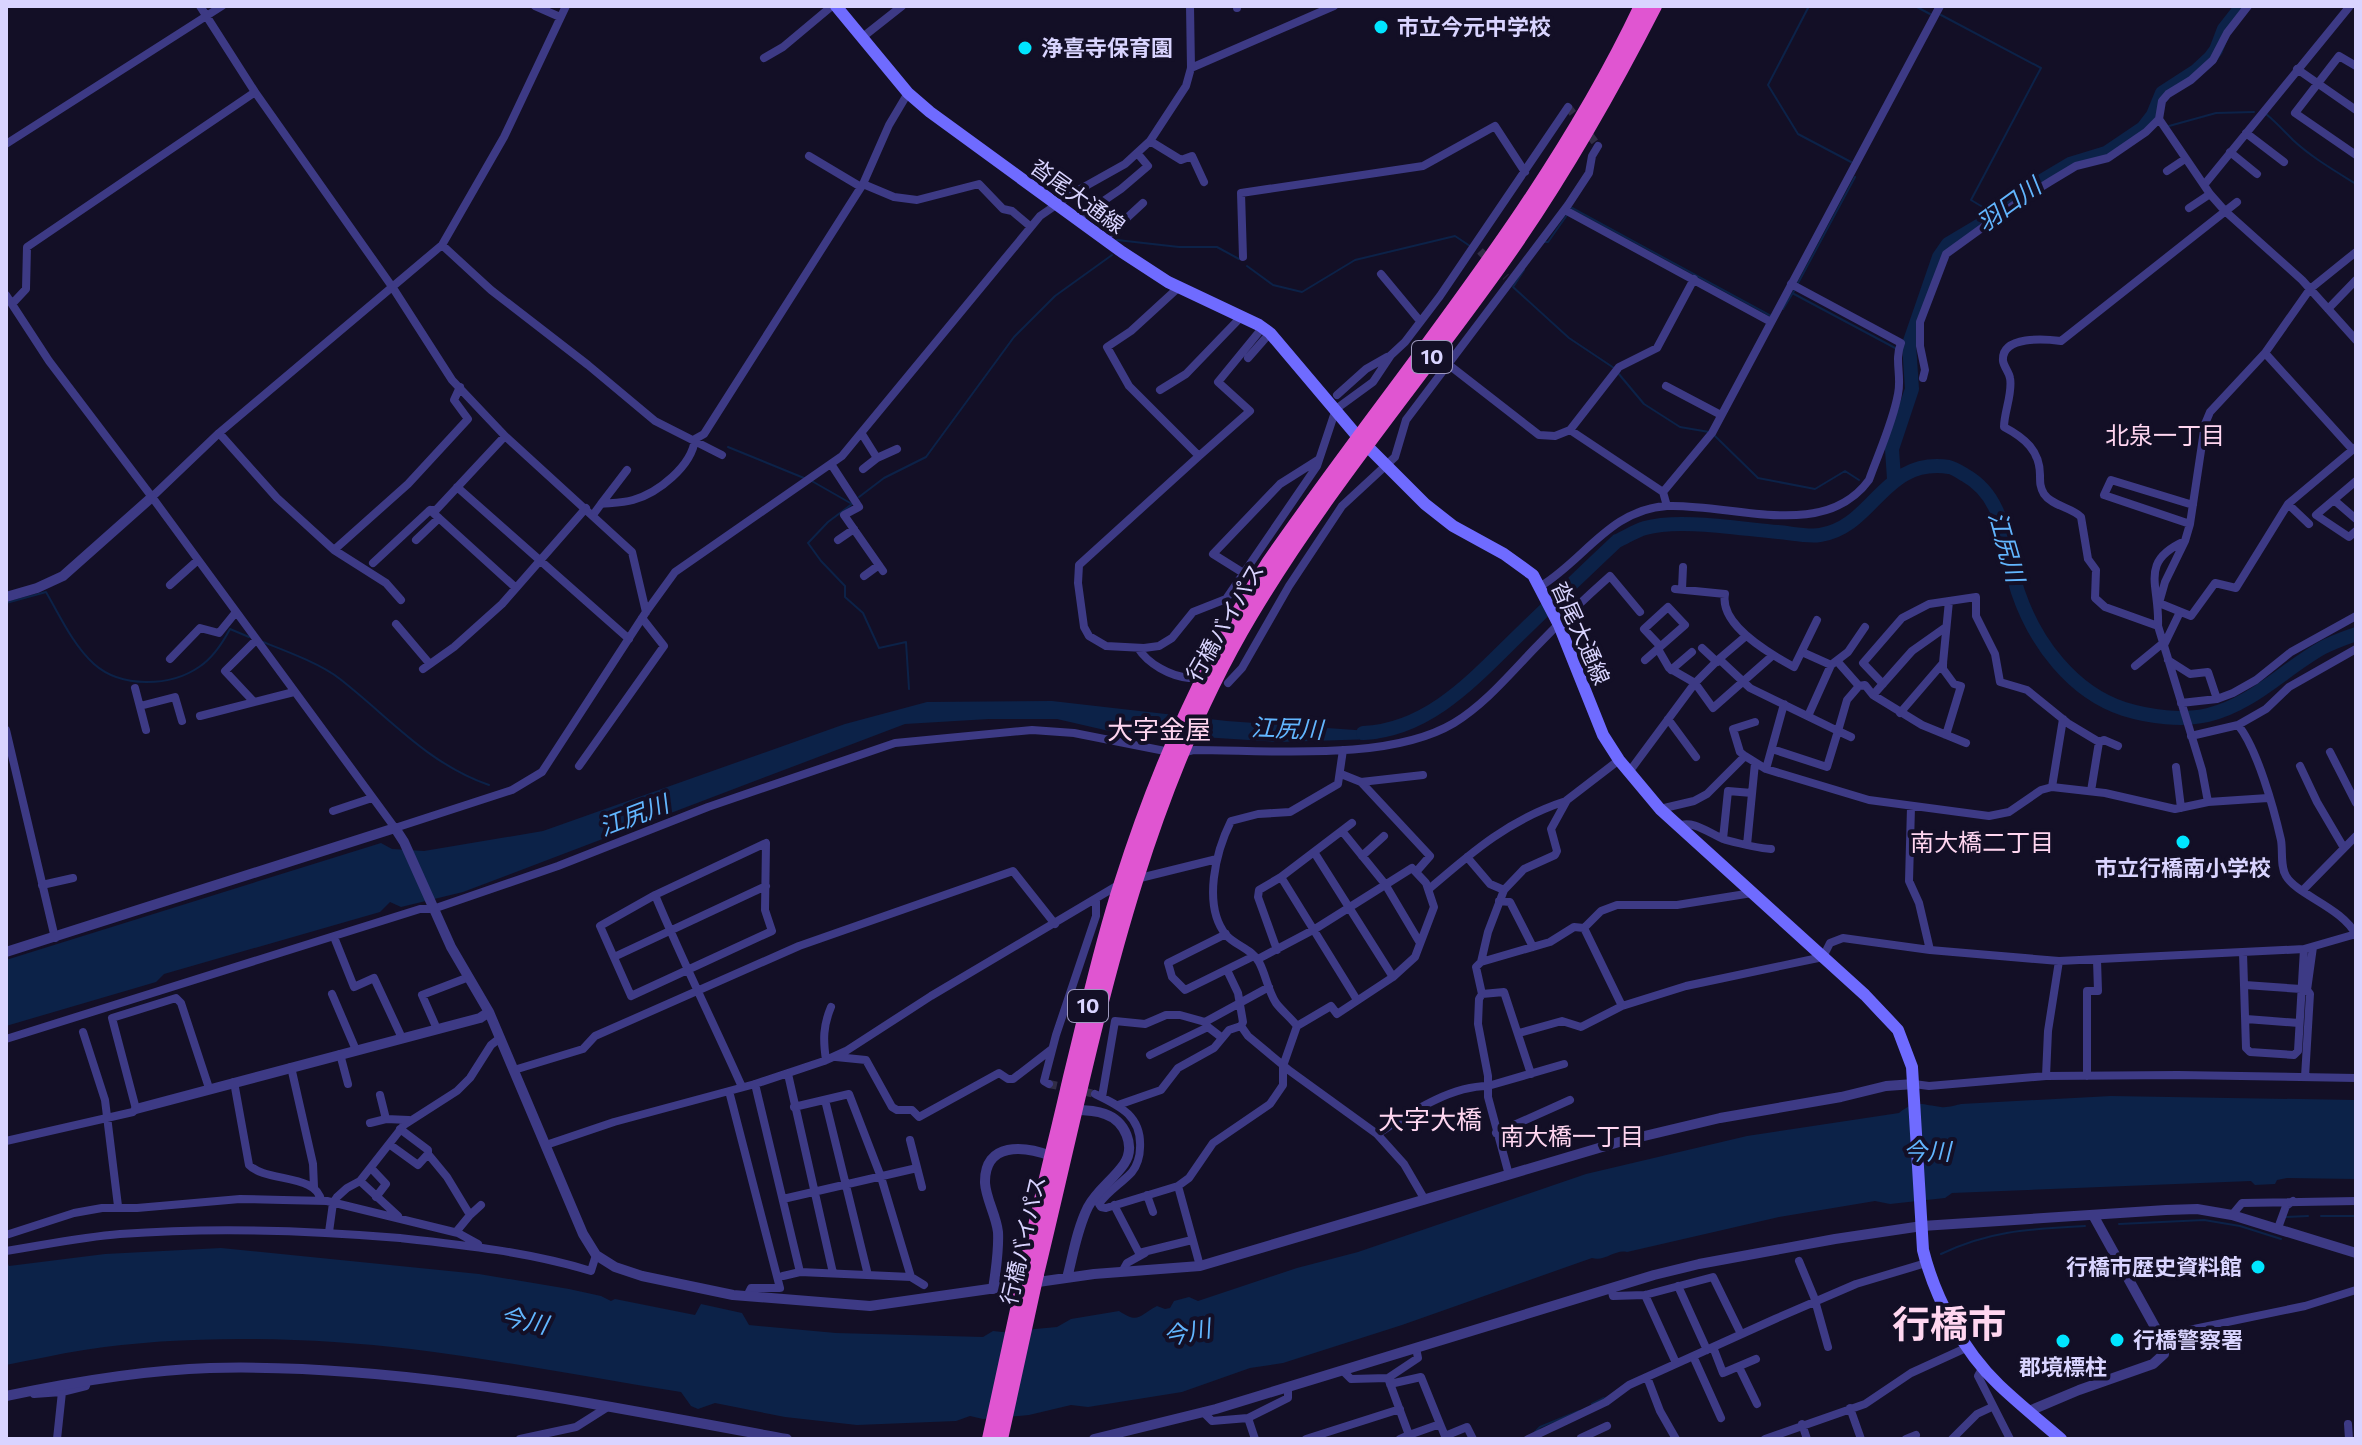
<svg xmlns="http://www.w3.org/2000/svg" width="2362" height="1445" font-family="Commissioner,'Noto Sans JP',sans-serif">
	<rect width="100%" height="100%" fill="#130f26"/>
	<path fill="#0c2248" d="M1052,701L1227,721L1398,733L1375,739L1279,742L1109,731L1057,719H989L905,724L463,892L401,907L390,902L380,912L164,974L156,982L6,1026V960L381,843L392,849L424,851L543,831L845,724L927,702Z
		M2111,1096L2356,1100V1179L2287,1178L2277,1180L2275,1184L2255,1185L2251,1181L1952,1193L1945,1198L1890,1204L1875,1201L1779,1217L1627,1252C1615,1249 1605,1262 1592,1258L1402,1325L1283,1363L1250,1368L1182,1392L1088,1407L1071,1405L1029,1415L983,1419L970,1416L956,1421L857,1425L785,1417L715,1403L698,1409L691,1406L681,1392C591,1378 501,1360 411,1349C308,1337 186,1334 84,1350C58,1354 32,1360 6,1365L8,1264L9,1266L105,1254L221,1248L479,1274L569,1289L601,1296L611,1301L615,1299L695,1315L701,1304L742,1313L749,1325L836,1333L983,1337L993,1331L1002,1332L1057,1327L1071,1319L1119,1311C1139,1324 1138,1316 1157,1306L1165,1309L1170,1308L1174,1301L1189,1297L1198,1301L1297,1268L1358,1252L1586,1174L1747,1136L1899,1113C1916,1099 1923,1105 1941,1107C1947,1108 1956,1105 1961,1104Z"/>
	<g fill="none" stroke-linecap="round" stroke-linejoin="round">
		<path stroke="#0c2248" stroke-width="2" d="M1809,6L1768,85L1798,134L1851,162
			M1915,6L1930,14
			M1941,15L2041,68L1971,200L1986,209
			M2266,114C2276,122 2284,131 2293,140C2311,157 2335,171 2356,184
			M2169,126L2216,113L2254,112
			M1570,210L1572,208L1771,316
			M1117,240L1179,247H1217L1239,259
			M1543,242H1548L1567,215
			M1247,266L1273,285L1302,292L1355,260L1455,236L1470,246
			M1524,270L1513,287L1569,338L1614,368
			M1797,285L1855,177
			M1794,294L1897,349
			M1783,309L1794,291
			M1618,373L1644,404L1680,427L1709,432
			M1715,436L1758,478L1815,489L1845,471L1859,480
			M728,447L804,478
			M810,480L852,504L828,522L808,543L821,561L845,586V597L863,613L879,648L906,642L909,689
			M859,497L884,478L926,457L1014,337L1055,296L1112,255
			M6,603L46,592C60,616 73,645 94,664C121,688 170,687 199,667C213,658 222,644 230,629L249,637
			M263,642C286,651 321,664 340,679C390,718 428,764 489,785
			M2321,1216H2356
			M2286,1217L2308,1216
			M2119,1224L2204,1220L2240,1226L2281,1239
			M1941,1254C1991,1230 2032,1229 2085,1226
			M1592,1404L1604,1398
			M1535,1432L1540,1427L1579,1411"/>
		<path stroke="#0c2248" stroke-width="14" d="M1894,479L1892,449L1912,389L1909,344L1939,257L1948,244L1985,222L2023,192L2070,164L2106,153L2143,128L2153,115L2162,93L2196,71L2210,58L2216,50L2224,29L2242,6
			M1363,733C1432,730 1478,674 1524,630C1555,600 1586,570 1617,541C1626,537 1635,531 1645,528C1679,518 1741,529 1778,532C1791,533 1807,537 1820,535C1874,527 1883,457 1949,467C1954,468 1960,472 1965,475C2008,499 2004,550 2018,592C2035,642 2072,692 2124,709C2150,717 2182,721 2208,715C2253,704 2283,670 2322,648C2333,642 2345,638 2356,634"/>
		<path stroke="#312d47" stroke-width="8" stroke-dasharray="8 4" stroke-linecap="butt" d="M1568,107L1598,146
			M1480,251L1506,277
			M1049,1084L1095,1094"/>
		<path stroke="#3d3a85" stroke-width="8" d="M200,6L255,92L393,288L452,380L505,436L632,552L646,612
			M535,6L560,17
			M1237,6V8
			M864,36L902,6
			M764,58L783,47L832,6
			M2356,66L2339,56L2295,113L2356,155
			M1191,68L1334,6
			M2297,69L2356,110
			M2159,119L2210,194L2225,211L2302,280L2356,340
			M2246,133L2284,162
			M1150,141L1181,160L1192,156L1204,182
			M6,144L222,6
			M2230,152L2257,174
			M809,156L861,187
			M2167,171L2185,159
			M863,184L894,197L917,200L979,184L1003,209L1012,211L1031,227
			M2204,185L2350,6
			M2189,208L2210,194
			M1565,210L1771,322
			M1077,219L1121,189L1148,166L1138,154
			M1104,239L1143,203
			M442,245L491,290L588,365L655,421L722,455
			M1243,257L1241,193L1423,166L1495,126L1525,172
			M1381,274L1420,321
			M1178,288L1131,331L1107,347L1129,386L1199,456L1250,411L1218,382L1263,327
			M6,295L49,361L152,497L395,828L512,790L542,772L646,612L675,572L842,456L1040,216L1075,192L1125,164L1150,141L1186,86L1191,68L1190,6
			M12,304L26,289L27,247L255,92
			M2328,309L2356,280
			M2265,353L2353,450
			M1248,358L1270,333
			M1449,365L1539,435L1555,436L1570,430L1619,367L1657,348L1694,279
			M1923,378L1925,370L1920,346V322L1946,254L2022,199L2051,181L2076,166L2108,158L2146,132L2159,119L2162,101L2168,94L2191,80L2213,60L2227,33L2248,6
			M1666,386L1721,415
			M1160,390L1186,374L1241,317
			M1337,395L1366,369L1387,357
			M1570,430L1663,492L1667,506
			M219,433L277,498L334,550L408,484L468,419L454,400L460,387
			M862,434L877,458L863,469
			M1199,456L1079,565L1078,583L1084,627L1089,636L1106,646L1144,648L1159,646L1172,638L1193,612L1226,599L1317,466L1336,409L1373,382L1391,355L1405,342L1440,296L1568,107
			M877,458L897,449
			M831,464L859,507L844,515L883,571
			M2356,481L2316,515L2349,537L2356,531
			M457,487L629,639
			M1663,492L1712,433L1940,6
			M152,497L219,433L442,245L504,137L566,6
			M2334,500L2356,519
			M601,504L627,470
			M2288,504L2309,524
			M430,510L516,588
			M593,515L601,504C611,503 623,503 633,500C658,493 692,466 695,439L704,434L863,184L889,125L908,93
			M2190,524L2104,495L2111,480L2193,505
			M416,540L439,518
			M838,540L854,529
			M2185,541L2165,582L2159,603L2191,616L2215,583L2236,588L2288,504L2356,447
			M334,550L386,583L401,600
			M373,563L430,510H436L505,436
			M1245,574L1213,554L1280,484L1318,460
			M864,576L879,565
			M170,585L198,560
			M1541,586C1584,560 1611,509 1667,506C1731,503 1824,542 1869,480C1879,452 1893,422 1898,394C1902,376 1894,360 1901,343L1791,284
			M1675,589L1725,594C1719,625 1770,654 1794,667L1817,620
			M1682,589L1683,567
			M396,624L429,663
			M2158,626L2105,607L2095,598L2096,570L2088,559L2081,517C2071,507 2052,506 2044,494C2040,487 2040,483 2040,475C2040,451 2025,438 2004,427C2004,412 2013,393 2010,378C2009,372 2004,367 2003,361C2001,335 2046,339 2061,341L2237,202
			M1946,627L1912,651L1873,695L1922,725L1966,743
			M2164,645L2180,612
			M1138,648C1148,664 1170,676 1189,678
			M1702,648L1717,662
			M1658,649L1669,668L1695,683L1713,708L1772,656
			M1802,652L1831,665
			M170,659L200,628L219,633L236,612
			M1719,659L1746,636
			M1645,660L1685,625L1668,607L1644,629L1660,646
			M2168,660L2190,674L2208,672L2217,699
			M1837,661L1859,686
			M2135,666L2163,643
			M423,669L454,647L502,604L586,508
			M1671,670L1692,652
			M1228,683L1242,668L1289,586L1342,506L1395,457L1406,420L1568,205L1589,173L1592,156L1598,146
			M1883,684L1863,663L1902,618L1929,604L1976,597V616L1995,654L2000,682L2027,690L2069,724L2099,742L2091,791
			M135,688L146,730
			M254,702L225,671L256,640
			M2181,703L2217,699L2233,693L2256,680L2291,652L2356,616
			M140,706L175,697L182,721
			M1900,713L1943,663
			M200,716L294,692
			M1808,716L1831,665L1848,652L1865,627
			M1668,719L1696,757
			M2238,725C2257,748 2274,809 2281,840C2283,851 2280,866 2286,876C2297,895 2343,908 2356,935
			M6,730L55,938
			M1946,735L1961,686L1954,684L1943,669V663L1949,601
			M2191,736L2238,725L2266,709L2289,687L2356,649
			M2099,742L2104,740L2118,746
			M1772,749L1827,767L1838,731L1851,737
			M2330,752L2356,803
			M1183,753L1194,750C1269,750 1389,762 1454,723C1485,704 1509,675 1535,648C1559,623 1584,599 1610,576L1640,612
			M1745,756L1740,752L1733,729L1755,722
			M579,766L664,646L642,618
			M2300,766L2317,802L2344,848
			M2176,767L2181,808
			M1766,769L1784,704
			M1629,772L1695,683L1719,659L1750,688L1838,731L1847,700L1859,686L1865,685L1873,695
			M1341,774L1361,782L1430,856L1416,872
			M1361,782L1423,775
			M2052,787L2063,719
			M2208,802L2202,770L2158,626C2160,585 2138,562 2185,541L2190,524L2205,424L2210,412L2265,353L2310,289L2356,252
			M1911,807L1909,881L1919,903L1930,950
			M1660,809L1694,801L1707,794L1745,756L1766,769L1869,800L1989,816L2009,812L2041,790L2052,787L2105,793L2175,809L2208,802L2268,798
			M333,811L372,798
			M1352,823L1281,877L1357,1000
			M1678,826C1694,819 1711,835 1726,840C1741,844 1756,848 1771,849
			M1342,831L1385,884L1420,943
			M1723,839L1728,791L1752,793
			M766,843L765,910L772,931L631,996L600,926L655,895Z
			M1747,845L1755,763
			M1314,852L1393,977
			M1362,856L1384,836
			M1467,857L1490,884L1504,890
			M1136,879L1217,859
			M42,885L73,878
			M1429,889C1473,851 1510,819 1566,801
			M2303,890L2356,836
			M655,895C682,960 713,1022 742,1087
			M1499,901L1510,902L1533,947
			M1226,934L1168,963L1172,977L1185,990L1254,956
			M334,937L354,987L374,978L402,1038
			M1277,950L1258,897L1259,890L1281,877
			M2243,953L2246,1048L2250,1052L2294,1055L2298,1051L2304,949
			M614,957L766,886
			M1481,962L1550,942L1574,927L1584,928L1601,911L1617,905H1677L1752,893
			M1227,970L1238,993L1243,1022L1241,1026L1248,1036L1290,1071L1377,1134L1404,1164L1425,1200
			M2245,985L2301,989
			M332,994L356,1050
			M1482,994L1504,992L1531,1074
			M1622,1006L1686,986L1823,957L1830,943L1843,938L1930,950L2059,961L2304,949L2356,934
			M2246,1019L2299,1023
			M1297,1026C1291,1018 1282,1011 1276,1003C1268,991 1266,975 1259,962C1252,949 1236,946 1226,935C1202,905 1216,851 1231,821L1258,814L1290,812L1338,784L1343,750
			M437,1029L422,995L469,977
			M83,1032L105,1100L118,1206
			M1519,1033L1562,1021L1581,1027L1622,1006L1584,928
			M6,1039L420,909H433L558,866L708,807L895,743L1032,730L1074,733L1170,752
			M340,1054L348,1084
			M1150,1055L1208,1027L1221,1037
			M836,1057L866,1060L892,1107L897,1110H912L919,1117L999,1073L1008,1079H1013L1052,1049
			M826,1060C823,1040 823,1026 831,1007
			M291,1067L313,1164L314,1187
			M514,1070L583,1049L595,1036L799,946L1013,871L1055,924
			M788,1074L833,1273
			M2046,1076L2048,1031L2059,961
			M2087,1076V991H2098L2097,960
			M2305,1077L2310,994L2307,990L2313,947
			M234,1082L249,1165C265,1182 318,1174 321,1201
			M755,1084L800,1272
			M1049,1084L1044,1081L1056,1035L1096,916V899
			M1914,1084L1929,1086L2046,1076L2178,1075L2356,1078
			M729,1091L780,1288H751L747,1296
			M1095,1094C1120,1106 1142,1116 1140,1148C1140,1156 1137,1166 1132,1172C1122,1183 1108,1191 1099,1204L1101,1207L1106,1208L1178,1186L1189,1178L1213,1143L1270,1104L1283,1085V1066L1297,1026L1331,1006L1337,1014L1393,977L1415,957L1434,907L1426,883L1412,868L1315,929L1258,959
			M380,1095L386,1119
			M1102,1097L1115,1021L1145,1024L1166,1015H1180L1205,1022L1269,987
			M825,1100L868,1275
			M1118,1105L1161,1090L1178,1068L1214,1048L1229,1030L1241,1026
			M370,1123L386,1119L409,1120
			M1496,1133L1570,1100
			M1377,1134C1409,1114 1449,1086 1488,1086L1564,1064
			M910,1140L922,1187
			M6,1141L133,1112L136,1109L112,1018L176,998L181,1003L209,1088
			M389,1144L418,1165L428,1154V1150L400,1129
			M546,1145L614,1122L755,1084L824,1061L846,1051L931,996L1120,884
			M428,1154L447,1177L470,1215L456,1232
			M371,1168L386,1184L376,1197
			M1509,1175L1488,1097V1076L1478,1024L1479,999L1482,994L1476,967L1481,962L1488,932L1504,890L1524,869L1555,855L1557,851L1551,829L1567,800L1619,760
			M360,1181L398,1216
			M1178,1186L1200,1266
			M1147,1195L1153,1212
			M783,1199L917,1168
			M1114,1205L1139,1253L1192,1240
			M470,1215L481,1205
			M2232,1215L2242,1203L2356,1201
			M2278,1228L2286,1206L2293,1201
			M329,1232L333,1203L337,1197L347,1188L360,1181L404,1125L457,1091L470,1078L491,1045L500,1038
			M6,1235L74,1213L102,1208H137L240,1199L283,1200L327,1201L458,1233L478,1244
			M6,1251C44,1245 82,1237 120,1234C214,1227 306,1230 400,1238C464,1245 529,1252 591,1271L596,1255
			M1799,1261L1814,1297L1828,1347
			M1122,1272L1127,1263L1145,1253
			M783,1276L800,1272L911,1277L881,1177L849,1094L794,1107
			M911,1277L924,1285
			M1678,1286L1707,1350
			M1611,1288L1613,1296L1645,1295L1713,1277L1741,1334
			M1645,1295L1676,1363
			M2160,1336L2305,1306L2356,1290
			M1713,1347L1723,1373L1756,1359
			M1693,1356L1721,1418
			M1739,1367L1757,1404
			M1983,1367L1978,1376L2010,1439
			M1343,1371L1351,1379L1388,1378
			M1647,1377L1660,1411L1676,1439
			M1390,1384L1421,1377L1440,1424L1409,1435
			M62,1392L86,1386L87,1381
			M34,1394L62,1392L57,1439
			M1850,1408L1861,1439
			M1203,1412L1212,1421L1248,1418L1288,1398V1388
			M1248,1418L1255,1439
			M1440,1424L1445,1436L1467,1427L1473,1439
			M1802,1424L1807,1439
			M2348,1424L2349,1439
			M1581,1438L1607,1426
			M520,1439L576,1427L606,1408
			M1306,1439L1400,1409
			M1400,1439L1409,1435L1388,1378L1418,1358L1416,1348
			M1528,1439L1606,1402L1629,1385L1775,1319L1856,1284L1926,1263
			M1765,1439L1865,1404L1911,1373L1968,1347
			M1906,1439L1916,1435
			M1952,1439L1977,1414L1992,1407"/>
		<path stroke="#3d3a85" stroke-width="10" d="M6,597L37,588L63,576L152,497
			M6,952L395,828L404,842L451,947L489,1012L583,1234L596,1255L615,1267L642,1276L733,1295L870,1306L1094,1274L1200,1266L1619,1142L1720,1118L1841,1097L1886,1086L1914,1084
			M136,1109L480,1018L489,1012
			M1067,1278C1073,1255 1077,1229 1088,1207C1097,1190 1113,1180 1124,1164C1136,1146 1125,1121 1105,1114C1095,1110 1084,1110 1074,1110
			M993,1289C996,1270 999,1251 998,1232C996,1215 986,1199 985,1183C984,1141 1025,1146 1051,1156
			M6,1396C73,1382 142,1370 210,1368C404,1363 597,1405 787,1439
			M2029,1411L2079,1390L2153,1364L2164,1354L2160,1336L2093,1215
			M1094,1439L1216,1409L1654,1275L1699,1264L1835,1239L1922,1226L2166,1210L2197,1209L2232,1215L2356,1253"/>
		<path stroke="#6f6bff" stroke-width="12" d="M836,6L908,93L930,112L1122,252L1168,282L1259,325L1270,333L1358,437L1425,504L1453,526L1504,554L1533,575L1559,625L1603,735L1619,760L1660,809L1865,995L1898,1030L1912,1067L1923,1250C1935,1298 1963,1351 1999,1385C2019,1404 2040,1421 2061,1439"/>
		<path stroke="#e055d1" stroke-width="14" d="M1025,1273C1038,1207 1055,1143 1070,1077C1086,1013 1100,947 1121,883C1156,772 1205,662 1268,563C1395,379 1545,209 1641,6
			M1037,1274C1092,1050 1131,816 1251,615C1326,489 1421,378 1505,259C1562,178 1610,94 1655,6"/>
		<path stroke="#e055d1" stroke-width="14" d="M989,1439L1025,1273
			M1001,1439L1037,1274"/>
	</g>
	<g fill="#00e5ff" stroke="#130f26" stroke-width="3">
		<circle cx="1381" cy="27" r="8"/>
		<circle cx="1025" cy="48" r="8"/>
		<circle cx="2183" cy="842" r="8"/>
		<circle cx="2258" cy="1267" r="8"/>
		<circle cx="2117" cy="1340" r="8"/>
		<circle cx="2063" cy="1341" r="8"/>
	</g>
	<g text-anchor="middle" stroke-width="8" stroke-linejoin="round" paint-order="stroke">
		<g fill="#130f26" stroke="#9e99be" stroke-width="2">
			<rect x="1412" y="341" width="40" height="32" rx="6"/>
			<rect x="1068" y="990" width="40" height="32" rx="6"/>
		</g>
		<g font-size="20" font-weight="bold" fill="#d9d4ff">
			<text x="1432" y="364">10</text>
			<text x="1088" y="1013">10</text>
		</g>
		<g font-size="22" font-weight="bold" fill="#d9d4ff" stroke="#130f26" text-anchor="start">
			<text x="1397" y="35">市立今元中学校</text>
			<text x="1041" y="56">浄喜寺保育園</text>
			<text x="2183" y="876" text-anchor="middle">市立行橋南小学校</text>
			<text x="2242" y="1275" text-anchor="end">行橋市歴史資料館</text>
			<text x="2133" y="1348">行橋警察署</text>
			<text x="2063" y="1375" text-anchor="middle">郡境標柱</text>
		</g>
		<g font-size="22" fill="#d9d4ff" stroke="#130f26">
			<text transform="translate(1078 196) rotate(36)" y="8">沓尾大通線</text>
			<text transform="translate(1225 622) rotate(-60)" y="8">行橋バイパス</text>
			<text transform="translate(1581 633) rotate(66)" y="8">沓尾大通線</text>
			<text transform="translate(1023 1240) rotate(-77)" y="8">行橋バイパス</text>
		</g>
		<g font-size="24" font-style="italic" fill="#62b6ff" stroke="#130f26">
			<text transform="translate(2009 205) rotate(-36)" y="8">羽口川</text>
			<text transform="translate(2006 547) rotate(74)" y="8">江尻川</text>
			<text transform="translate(1287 729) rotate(2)" y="8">江尻川</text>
			<text transform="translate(634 816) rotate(-21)" y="8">江尻川</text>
			<text x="1927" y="1160">今川</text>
			<text transform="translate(524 1321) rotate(12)" y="8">今川</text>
			<text transform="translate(1187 1333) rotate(-11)" y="8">今川</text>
		</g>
		<g font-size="24" fill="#ffd6f0" stroke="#130f26">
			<text x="2165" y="444">北泉一丁目</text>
			<text x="1982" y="851">南大橋二丁目</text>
			<text x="1572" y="1145">南大橋一丁目</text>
		</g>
		<g font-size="26" fill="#ffd6f0" stroke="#130f26">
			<text x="1159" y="739">大字金屋</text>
			<text x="1430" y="1129">大字大橋</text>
		</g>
		<g font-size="38" font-weight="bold" fill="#ffd6f0" stroke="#130f26">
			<text x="1949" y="1338">行橋市</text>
		</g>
	</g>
	<rect width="2362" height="1445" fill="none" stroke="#d9d4ff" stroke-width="16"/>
</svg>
